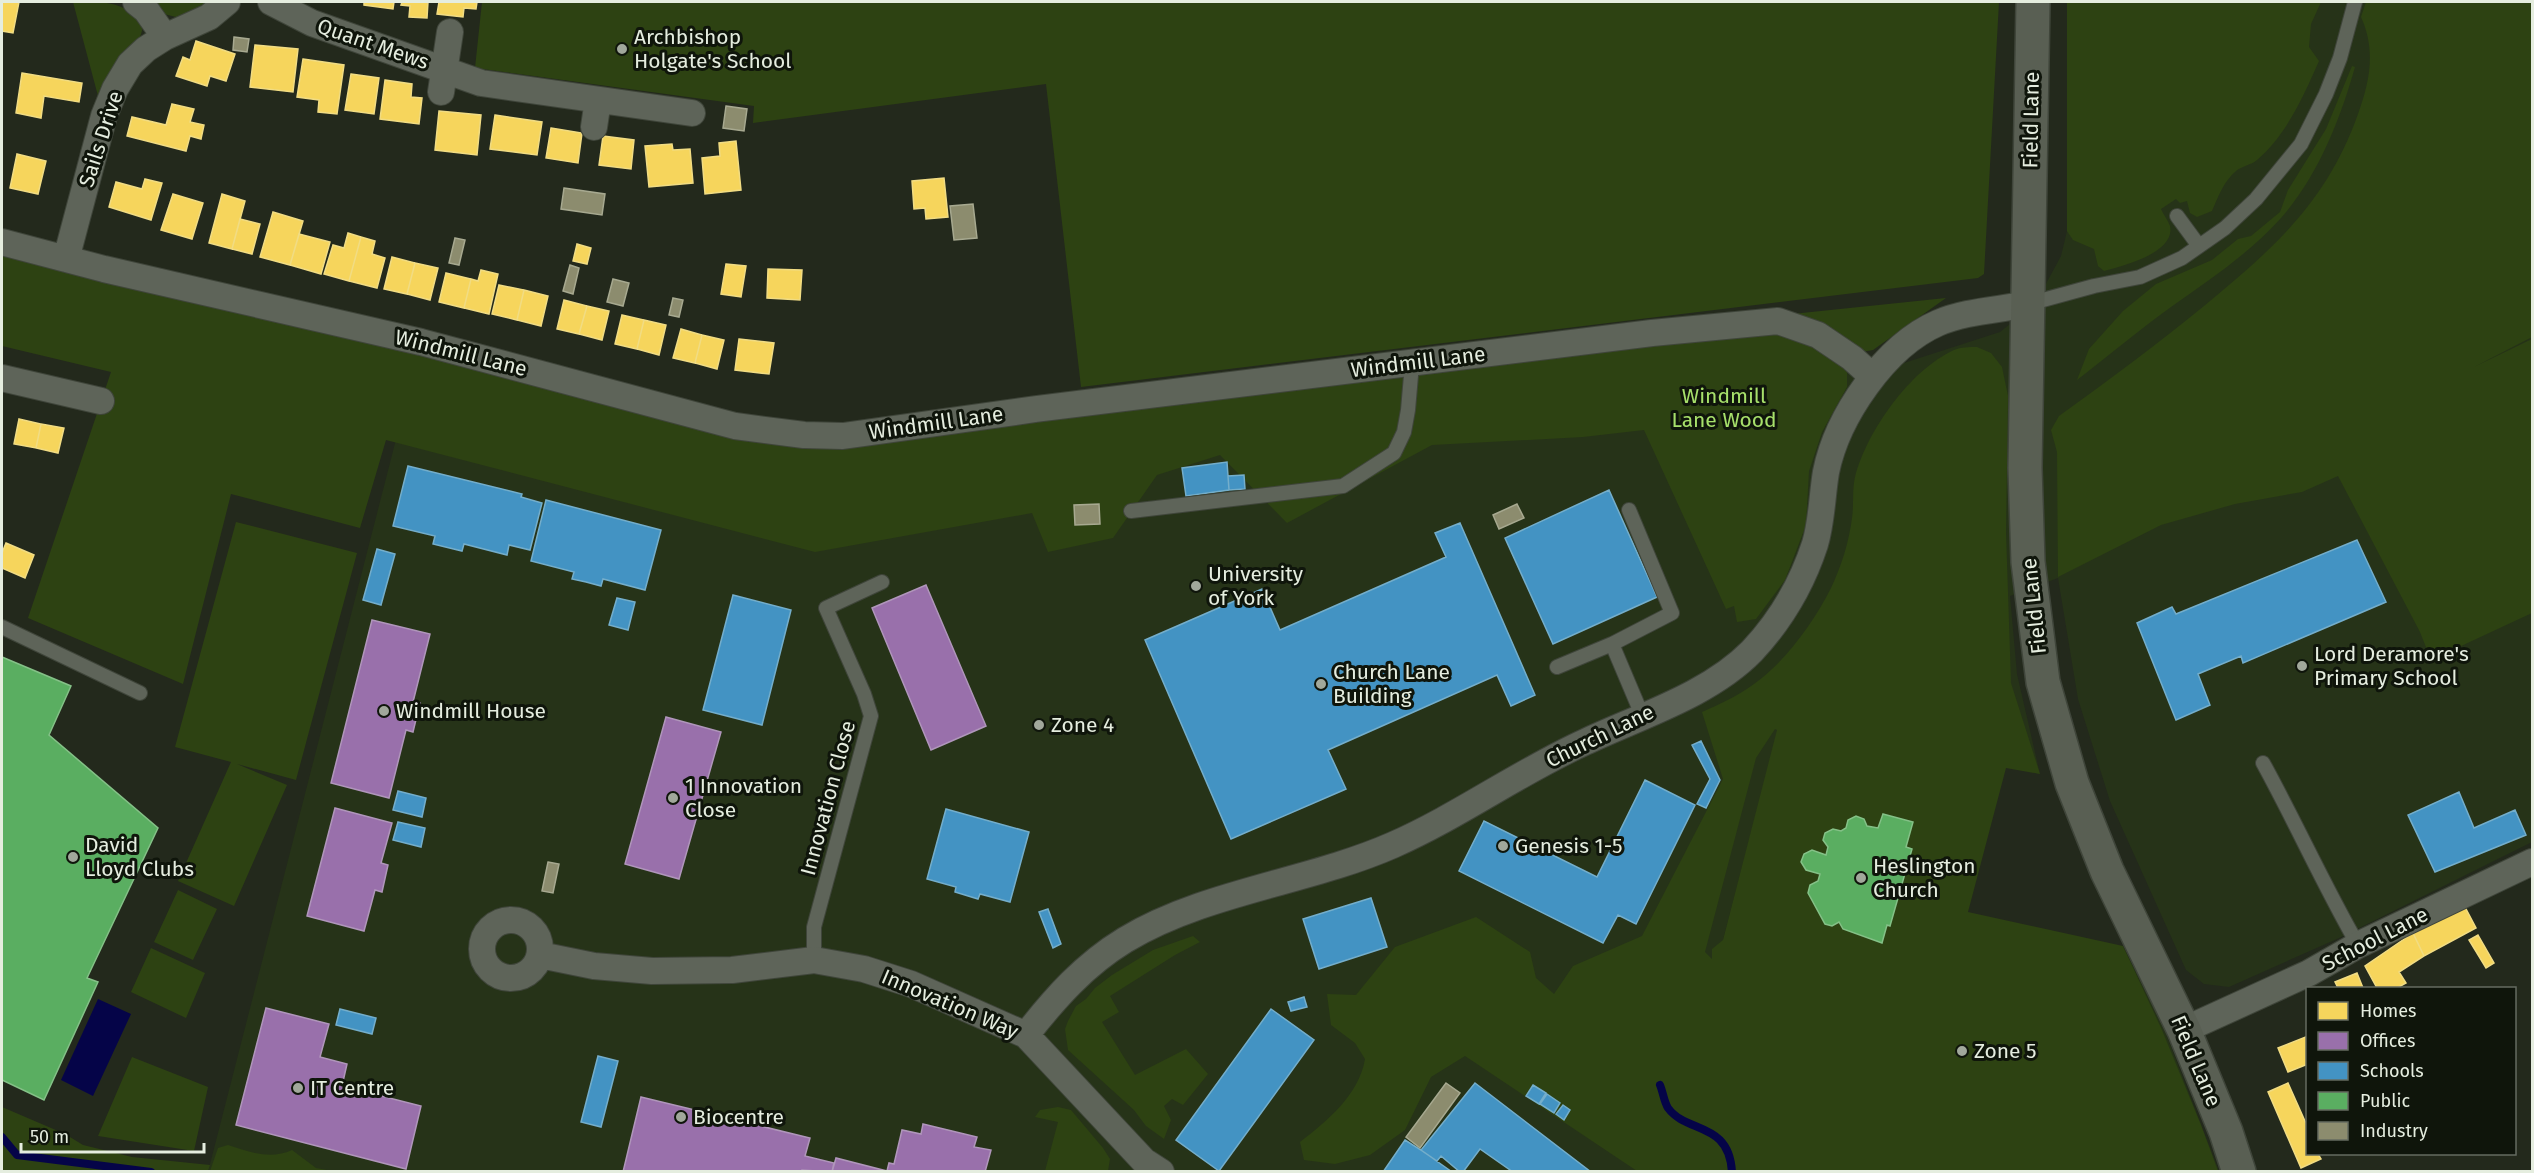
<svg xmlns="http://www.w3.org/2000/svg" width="2534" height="1173" font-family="'Fira Sans',sans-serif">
	<rect width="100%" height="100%" fill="#23291c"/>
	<path fill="#263318" d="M2067,2H2532V842L2339,938L2229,987L2204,984L2186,970L2110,801L2078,699L2058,578L2010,596L2017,674L2040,774L1782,715L1723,940L2123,946L2161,1021L2219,1171L208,1172L421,342L769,427L876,432L1652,333L1873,373L2000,332L2035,304L2061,256L2067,231Z"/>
	<path fill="#2d4212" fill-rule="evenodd" d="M73,2C105,2 126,0 143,27L139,41L114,68L98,96Z
		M153,2H214L180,18L164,14Z
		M482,2H1999L1984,274L1978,278L1081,387L1046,84L753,123L754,106L475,68Z
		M2067,2H2321L2311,24L2309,47L2319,61C2304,95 2286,136 2257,160C2251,165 2242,166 2236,171C2224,181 2218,197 2212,211L2197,217L2190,213L2187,201L2180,203L2176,199L2161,209C2163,214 2168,220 2170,226C2176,253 2122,266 2104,271L2098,266L2094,249L2073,240L2067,231Z
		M2366,2H2532V337L2474,367L2532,339V613L2431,660L2420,632L2338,476L2302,492L2235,504L2161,525L2058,577L2057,452L2051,430L2059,416C2108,381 2156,345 2204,306C2273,249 2327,202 2358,114C2370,81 2376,50 2361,17Z
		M2352,66L2355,67C2340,120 2318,176 2281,218C2250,253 2209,280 2171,307C2139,330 2108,356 2077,380L2089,349L2123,311L2156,284L2212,260L2238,239L2251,236L2280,212L2288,190L2326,129Z
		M2,252L769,427L878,432L1778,322L1837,359L1847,371V387L1822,432L1809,471L1806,525L1785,580L1756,619L1737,622L1734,606L1726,609L1644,430L1583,437L1432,445L1287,523L1220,455L1157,475L1113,538L1048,552L1032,513L815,552L386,440L360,528L231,494L183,684L28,618L111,372L2,346Z
		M1946,298L1873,350L1862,352L1792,314Z
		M1977,347L1991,353L2002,367L2008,396L2006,532L2011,683L2040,774L2006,768L1968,912L2123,946L2162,1030L2201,1125L2218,1171H1637L1465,1056L1431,1077L1405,1130L1370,1155L1335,1164L1304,1160L1300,1142C1327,1121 1359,1095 1365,1059L1355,1043L1331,1025L1327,994L1356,995L1395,947L1476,917L1530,952L1536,978L1554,994L1573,966L1642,936L1723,779L1702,712C1720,704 1738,696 1754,684C1785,662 1814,622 1831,588C1841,567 1849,542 1852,518C1854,505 1852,490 1855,477C1867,431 1910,370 1954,350C1961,347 1969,347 1977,347ZM1775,729L1777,730L1723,940L1712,949V959L1705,952L1756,758Z
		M236,522L357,553L296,780L237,764L287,785L234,906L178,881L231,762L175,747Z
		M178,890L217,909L193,960L154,942Z
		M1193,936L1200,942L1175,955L1110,996L1119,1012L1102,1022L1135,1075L1186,1049L1208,1074L1183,1105L1172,1099L1164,1106L1171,1120L1164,1139L1146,1126L1134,1110L1068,1050L1065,1029L1068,1021L1076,1006L1086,999L1095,988L1112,975L1153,950Z
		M151,948L205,973L186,1018L131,992Z
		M132,1057L208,1087L194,1151L98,1136Z
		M2,1107L65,1134L83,1145L132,1157L210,1165L208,1171H2Z
		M1058,1107L1071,1110L1103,1148L1110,1159L1108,1171H1045L1058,1122L1035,1117L1040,1110Z
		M228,1145C249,1152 271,1160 292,1150L316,1168L332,1171H210L218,1148Z"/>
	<path fill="#050448" d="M98,999L131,1014L93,1096L61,1080Z"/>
	<path fill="#f6d55c" stroke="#f1dc83" stroke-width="1.5" d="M2,2H19L13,33L2,31Z
		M364,2H394L393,9L364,5Z
		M402,2H428L427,18L409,17L410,6L401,5Z
		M439,2H477L476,9L464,8L463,17L437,14Z
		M196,41L235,54L226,81L210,76L207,86L176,76L183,57L190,60Z
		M255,45L298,49L293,92L250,87Z
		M303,59L344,65L337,114L318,112L319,100L297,97Z
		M22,73L82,83L79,102L44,96L41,118L16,113Z
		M351,74L379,78L374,114L345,110Z
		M385,80L412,84L411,97L422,98L419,124L380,119Z
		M172,104L194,109L190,122L204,125L201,139L190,136L186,151L127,136L132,117L166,125Z
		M439,111L481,115L477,155L435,150Z
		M495,115L542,122L537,155L490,149Z
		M551,128L582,133L578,163L546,158Z
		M603,136L634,140L631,169L599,165Z
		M736,141L741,190L705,194L702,158L720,156L719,143Z
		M672,144L673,150L690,149L693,183L649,187L645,146Z
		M17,154L46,161L38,194L10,188Z
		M944,178L948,217L926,219L925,208L914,209L912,181Z
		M145,179L162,183L151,220L109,207L116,182L142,189Z
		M173,194L203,203L192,239L161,230Z
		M222,194L245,201L232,249L209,243Z
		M273,212L303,221L290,265L260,257Z
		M240,219L260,224L252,254L232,249Z
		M348,233L361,237L349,281L324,274L333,245L344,248Z
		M299,234L330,242L321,274L290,265Z
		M361,237L375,241L372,254L385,258L377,288L349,281Z
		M577,244L591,248L587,264L573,261Z
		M392,257L415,263L407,294L384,289Z
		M415,263L438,268L430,300L407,294Z
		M726,264L746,266L741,297L721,294Z
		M768,269L802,270L800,300L767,298Z
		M481,270L498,274L489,314L464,308L471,279L478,281Z
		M446,273L471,279L464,308L439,302Z
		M499,285L524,290L517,320L492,314Z
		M524,290L548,296L541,326L517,320Z
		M564,300L587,306L579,334L557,329Z
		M587,306L609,311L602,340L579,334Z
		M622,315L644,320L637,349L615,344Z
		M644,320L666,325L659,355L637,349Z
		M681,329L702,335L695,363L673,358Z
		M702,335L724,340L717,369L695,363Z
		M739,339L774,343L769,374L735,370Z
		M19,419L41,424L36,448L14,444Z
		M41,424L64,428L58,453L36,448Z
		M6,543L34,555L25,578L2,568V553Z
		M2465,907L2476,928L2424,956L2413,933Z
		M2413,933L2424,956L2399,972L2406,983L2397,988H2377L2365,966Z
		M2478,935L2494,963L2486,968L2469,940Z
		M2357,973L2363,988H2338L2335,982Z
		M2308,1036V1064L2288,1072L2278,1048Z
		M2288,1083L2308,1128V1154H2318L2321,1159L2301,1168L2268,1092Z"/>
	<path fill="#9970ab" stroke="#b096bb" stroke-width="1.5" d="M926,585L986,726L931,750L872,608Z
		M372,620L430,634L413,702L420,703L413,732L406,730L389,798L331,783Z
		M666,717L721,732L679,879L625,864Z
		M335,808L392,823L381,863L388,865L382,892L375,890L364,931L307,916Z
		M266,1008L329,1024L320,1057L347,1064L342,1086L421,1106L406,1169L236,1125Z
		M641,1097L810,1138L805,1156L834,1163L832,1172L802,1170V1172H623Z
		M923,1124L977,1137L974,1147L991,1150L985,1172H832L836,1158L887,1171L889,1163L894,1164L902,1130L921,1134Z"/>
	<path fill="#4393c3" stroke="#74aecb" stroke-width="1.5" d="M1227,462L1229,490L1186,496L1182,468Z
		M408,466L522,494L521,497L542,503L530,550L509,545L507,555L464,544L462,551L433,544L435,536L393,526Z
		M1244,475L1245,489L1229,490L1228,476Z
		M1609,490L1657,597L1553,644L1505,538Z
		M546,500L661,530L645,590L603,579L601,586L586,582L572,579L574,572L531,561Z
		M1460,523L1535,695L1511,706L1497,675L1328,750L1346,789L1231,839L1145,640L1262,589L1280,630L1446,557L1435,533Z
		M2357,540L2386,602L2243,663L2241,656L2198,674L2210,705L2176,720L2137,623L2172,607L2176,614Z
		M377,549L395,554L381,605L363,600Z
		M733,595L791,610L762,725L703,710Z
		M617,598L635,602L628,630L609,625Z
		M1701,741L1720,780L1706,808L1697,804L1710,779L1692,745Z
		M1645,780L1695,805L1636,924L1618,915L1603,943L1459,871L1484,821L1597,877Z
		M398,791L426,798L422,817L393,810Z
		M2459,792L2474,828L2515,810L2526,835L2435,872L2408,815Z
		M946,809L1029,832L1010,902L980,894L978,899L955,892L956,887L927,879Z
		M398,822L425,828L421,847L393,840Z
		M1371,898L1387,947L1319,969L1303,919Z
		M1048,909L1061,944L1053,948L1039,912Z
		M1304,997L1307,1007L1291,1011L1288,1002Z
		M340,1009L376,1018L372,1034L336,1025Z
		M1271,1009L1314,1040L1219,1171L1176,1140Z
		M598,1056L618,1061L601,1127L581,1122Z
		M1475,1083L1591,1172H1513L1480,1149L1463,1172H1460L1441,1156L1437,1161L1421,1150Z
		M1533,1085L1546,1093L1539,1104L1526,1096Z
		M1547,1094L1560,1103L1554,1113L1540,1104Z
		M1563,1105L1570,1110L1564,1120L1556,1114Z
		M1405,1140L1421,1150L1452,1172H1383Z"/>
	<path fill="#5aae61" stroke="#84c187" stroke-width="1.5" d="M2,657L71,686L49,735L158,828L87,978L98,982L44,1100L2,1080Z
		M1883,814L1913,822L1906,847L1912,849L1890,926L1887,925L1882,943L1843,929L1839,922L1832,926L1825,924L1808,893L1810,885L1818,881L1820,874L1806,870L1801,862L1804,854L1812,850L1826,855L1828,847L1823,840L1825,833L1833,829L1841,831L1846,828L1848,820L1856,816L1864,819L1867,826L1878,828Z"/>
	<path fill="#8c8c6e" stroke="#a7a990" stroke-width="1.5" d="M234,37L249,39L247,52L233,50Z
		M726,106L747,109L744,131L723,128Z
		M564,188L605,194L602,215L561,209Z
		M973,204L977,238L954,240L950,206Z
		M455,238L465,240L459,265L449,263Z
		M570,265L579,268L573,294L563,291Z
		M613,279L629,283L623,306L607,302Z
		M673,298L683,300L679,317L669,315Z
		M1099,504L1100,524L1075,525L1074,505Z
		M1517,504L1524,518L1499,529L1493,515Z
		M548,862L559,864L553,893L542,891Z
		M1446,1083L1460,1093L1420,1148L1406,1137Z"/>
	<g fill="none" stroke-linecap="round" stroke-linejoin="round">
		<path stroke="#050448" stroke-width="8" d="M1660,1085C1663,1092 1664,1102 1668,1108C1687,1134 1729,1121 1732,1172
			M2,1137L17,1155L151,1172"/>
		<defs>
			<path id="lane" d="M2177,216L2199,246
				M2028,304L2094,286L2140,277L2182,258L2225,228L2256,199L2301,144L2326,94L2340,58L2355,2
				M1131,511L1343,486L1394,453L1404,432L1408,410L1412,364L1406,363
				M2,627L140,693
				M1612,644L1642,715
				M1557,667L1612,644L1672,613L1629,510
				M2263,763C2296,823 2324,886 2358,945
				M814,960V927L871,716L864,694L826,608L882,582"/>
			<path id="street" d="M136,2L146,10L165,37
				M271,2L312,23L481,83L692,113
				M441,92L450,32
				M594,127L598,100
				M2,242L104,269L421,342L735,426L804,435L843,436L1036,409L1652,333L1778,321L1818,335L1852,358L1872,376
				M66,259L104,116L115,89L130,64L146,49L165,37L209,17L227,2
				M2,378L101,401
				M482 949a29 29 0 1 1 58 0a29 29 0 1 1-58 0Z
				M540,955L594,966L652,971L732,970L814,960L864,969L911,984L1026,1035L1144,1161L1161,1172
				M2184,1030L2309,973L2358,945L2532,862
				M1026,1035C1055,998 1084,965 1125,940C1204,892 1309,882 1393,845C1459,816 1519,772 1585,742C1640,716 1709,695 1752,651C1781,620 1802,584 1815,544C1822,521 1822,495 1826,472C1837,417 1885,346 1938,323C1965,311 1999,310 2028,304"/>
			<path id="secondary" d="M2033,2L2025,468L2028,562L2043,682L2072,783L2107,871L2184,1030L2226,1132L2239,1172"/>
		</defs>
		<use href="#lane" stroke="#3f453a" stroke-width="16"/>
		<use href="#street" stroke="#3f453a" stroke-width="28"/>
		<use href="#secondary" stroke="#3f453a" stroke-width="36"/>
		<use href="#lane" stroke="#5e6459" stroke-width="14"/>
		<use href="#street" stroke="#5e6459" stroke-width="26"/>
		<use href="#secondary" stroke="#595f53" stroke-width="33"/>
	</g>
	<g fill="#a1a89b" stroke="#0f150b" stroke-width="2">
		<circle cx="622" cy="49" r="6"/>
		<circle cx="1196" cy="586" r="6"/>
		<circle cx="2302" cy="666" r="6"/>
		<circle cx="1321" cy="684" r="6"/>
		<circle cx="384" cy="711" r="6"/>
		<circle cx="1039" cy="725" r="6"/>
		<circle cx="673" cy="798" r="6"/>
		<circle cx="1503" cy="846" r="6"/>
		<circle cx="73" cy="857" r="6"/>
		<circle cx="1861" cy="878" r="6"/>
		<circle cx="1962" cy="1051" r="6"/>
		<circle cx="298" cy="1088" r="6"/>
		<circle cx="681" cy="1117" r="6"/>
	</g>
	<g text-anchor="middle" stroke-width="6" stroke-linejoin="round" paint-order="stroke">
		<g font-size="21" fill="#e5eddf" stroke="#0f150b" text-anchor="start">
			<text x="634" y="44">Archbishop<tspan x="634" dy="24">Holgate's School</tspan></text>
			<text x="1208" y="581">University<tspan x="1208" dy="24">of York</tspan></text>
			<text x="2314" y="661">Lord Deramore's<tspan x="2314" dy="24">Primary School</tspan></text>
			<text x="1333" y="679">Church Lane<tspan x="1333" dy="24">Building</tspan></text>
			<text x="396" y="718">Windmill House</text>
			<text x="1051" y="732">Zone 4</text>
			<text x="685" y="793">1 Innovation<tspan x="685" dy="24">Close</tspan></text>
			<text x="85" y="852">David<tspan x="85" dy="24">Lloyd Clubs</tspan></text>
			<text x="1515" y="853">Genesis 1-5</text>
			<text x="1873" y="873">Heslington<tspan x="1873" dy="24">Church</tspan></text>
			<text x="1974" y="1058">Zone 5</text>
			<text x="310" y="1095">IT Centre</text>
			<text x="693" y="1124">Biocentre</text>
		</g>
		<g font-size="21" fill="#e5eddf" stroke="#0f150b">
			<text transform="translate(373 44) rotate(19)" y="7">Quant Mews</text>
			<text transform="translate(2031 120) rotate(-89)" y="7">Field Lane</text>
			<text transform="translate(101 139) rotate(-72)" y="7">Sails Drive</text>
			<text transform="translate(461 353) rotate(14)" y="7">Windmill Lane</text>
			<text transform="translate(1418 362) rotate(-7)" y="7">Windmill Lane</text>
			<text transform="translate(936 423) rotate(-8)" y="7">Windmill Lane</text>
			<text transform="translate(2034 606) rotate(-96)" y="7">Field Lane</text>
			<text transform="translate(1600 736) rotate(-26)" y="7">Church Lane</text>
			<text transform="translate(828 798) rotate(-75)" y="7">Innovation Close</text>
			<text transform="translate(2375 939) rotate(-27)" y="7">School Lane</text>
			<text transform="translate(950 1004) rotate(23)" y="7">Innovation Way</text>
			<text transform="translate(2196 1061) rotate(67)" y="7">Field Lane</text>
		</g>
		<g font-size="21" fill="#a7e06b" stroke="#0f150b">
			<text x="1724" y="403">Windmill<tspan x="1724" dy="24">Lane Wood</tspan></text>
		</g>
	</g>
	<rect width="2534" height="1173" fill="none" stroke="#e5eddf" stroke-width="6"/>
	<rect x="2306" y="987" width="210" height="168" fill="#0f150b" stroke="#656b60" stroke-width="1.5"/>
	<rect x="2318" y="1002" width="30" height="18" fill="#f6d55c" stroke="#656b60" stroke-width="1.5"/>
	<text x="2360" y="1017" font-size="18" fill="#e5eddf">Homes</text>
	<rect x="2318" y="1032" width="30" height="18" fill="#9970ab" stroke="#656b60" stroke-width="1.5"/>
	<text x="2360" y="1047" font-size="18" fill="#e5eddf">Offices</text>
	<rect x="2318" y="1062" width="30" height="18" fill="#4393c3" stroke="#656b60" stroke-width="1.5"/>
	<text x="2360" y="1077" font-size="18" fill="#e5eddf">Schools</text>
	<rect x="2318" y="1092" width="30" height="18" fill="#5aae61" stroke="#656b60" stroke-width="1.5"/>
	<text x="2360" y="1107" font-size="18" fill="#e5eddf">Public</text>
	<rect x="2318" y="1122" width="30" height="18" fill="#8c8c6e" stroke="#656b60" stroke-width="1.5"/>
	<text x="2360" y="1137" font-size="18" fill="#e5eddf">Industry</text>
	<path d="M21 1143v9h183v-9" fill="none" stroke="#e5eddf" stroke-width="3"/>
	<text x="30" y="1143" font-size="18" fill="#e5eddf" stroke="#0f150b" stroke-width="4.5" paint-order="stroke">50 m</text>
</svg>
